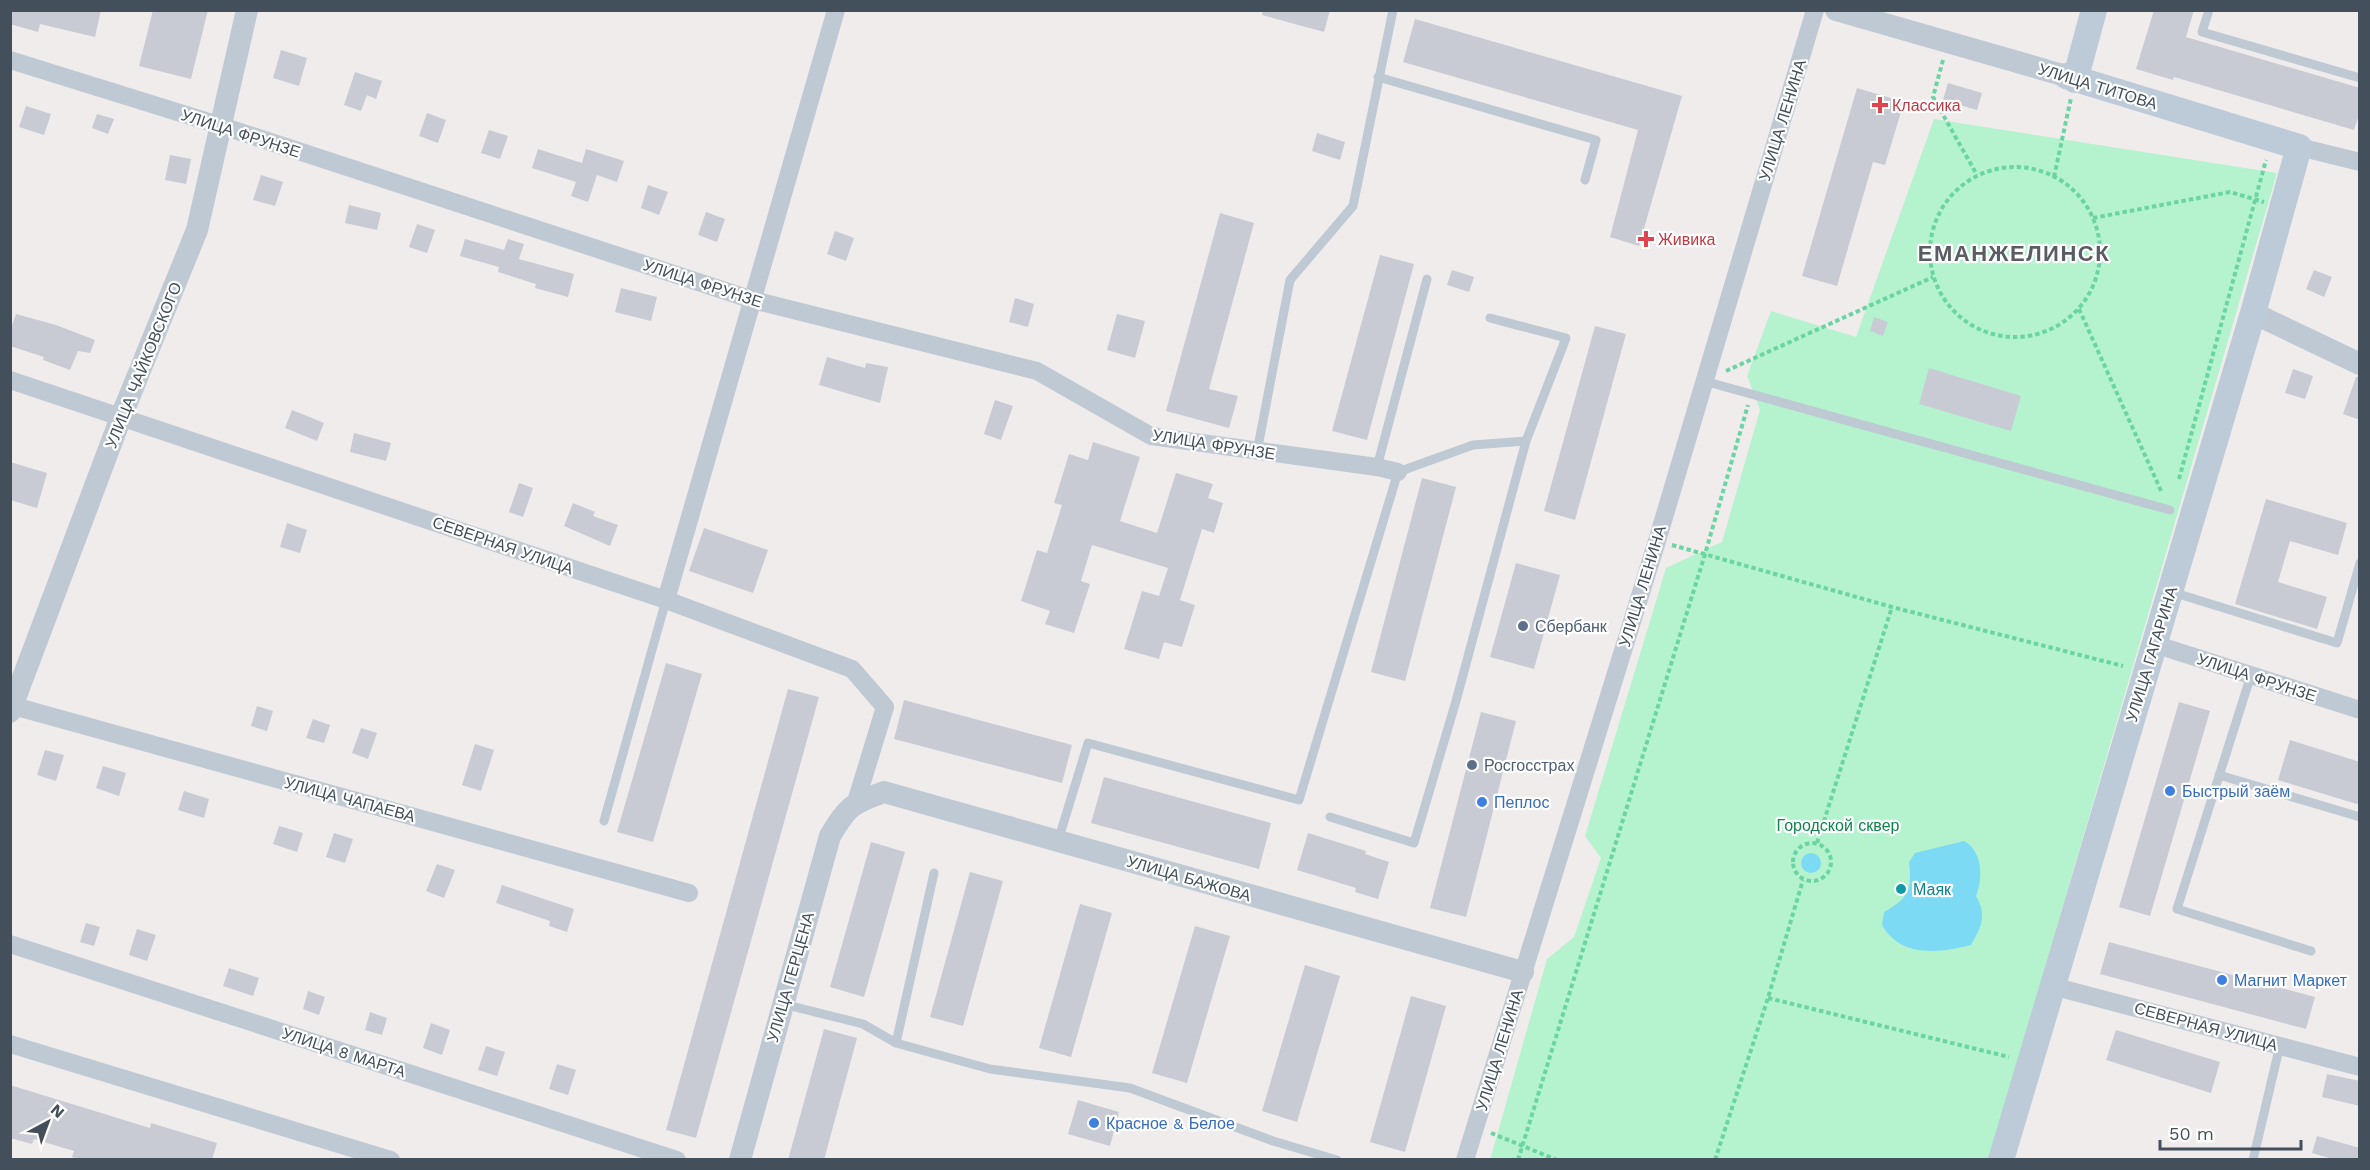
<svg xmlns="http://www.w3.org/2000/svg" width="2370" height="1170" font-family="'Work Sans',sans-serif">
	<rect width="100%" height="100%" fill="#f0ecec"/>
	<path fill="#b5f3ce" d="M1934,119L2277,173L1989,1159L1490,1160L1547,959L1574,937L1601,858L1585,836L1666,568L1722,542L1760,410L1747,376L1771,311L1856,337Z"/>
	<path fill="#7ddaf5" d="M1964,841C1983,851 1983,879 1976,896C1987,915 1982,926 1971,945C1939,953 1901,958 1882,925L1884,912C1909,898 1912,890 1909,862L1915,853Z
		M1801 863a10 10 0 1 1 20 0a10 10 0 1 1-20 0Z"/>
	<path fill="#c8cbd3" d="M10,10H101L95,37L40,24L38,32L10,24L12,18Z
		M153,10H208L191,79L139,66Z
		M1263,10H1330L1324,32L1262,15Z
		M2154,10H2194L2186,37L2360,88V112L2354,130L2174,77L2173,80L2136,69Z
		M1415,19L1682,96L1639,246L1610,237L1638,130L1403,62Z
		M281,50L307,58L299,86L273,78Z
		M355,72L382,81L376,99L367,95L361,111L344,105Z
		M1948,83L1982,93L1977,110L1943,100Z
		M1857,88L1904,102L1885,165L1873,162L1837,286L1802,276Z
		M26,106L51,114L44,135L19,127Z
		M427,113L446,120L438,143L419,136Z
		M97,114L114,119L108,134L92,128Z
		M489,130L508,136L500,159L481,153Z
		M1317,133L1345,142L1340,160L1312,151Z
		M538,149L582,163L586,149L624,161L617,182L597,175L588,202L571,196L576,182L532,168Z
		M170,155L191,159L186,184L165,180Z
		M261,175L283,182L275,206L253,200Z
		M648,185L668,192L659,215L641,208Z
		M349,205L381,213L377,230L345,223Z
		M706,212L725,219L717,242L698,235Z
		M1220,213L1254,223L1209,389L1238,396L1229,428L1166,411Z
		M417,224L435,230L427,253L409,247Z
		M835,231L854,238L846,261L827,254Z
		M465,239L504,250L508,239L524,244L519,259L574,274L568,297L535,288L536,284L498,272L499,267L460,256Z
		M1380,255L1414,264L1367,440L1332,431Z
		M1452,270L1474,277L1469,292L1447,285Z
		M2314,270L2332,277L2324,297L2306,289Z
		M621,288L657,297L651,321L615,312Z
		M1015,298L1034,304L1028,327L1009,322Z
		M16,314L56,325L95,340L90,353L78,351L70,370L43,360L44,357L10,346V331Z
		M1117,314L1145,321L1135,358L1107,350Z
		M1874,317L1888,322L1883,336L1870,331Z
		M1595,326L1626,334L1575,520L1544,511Z
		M827,357L865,368L866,363L888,367L880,403L819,385Z
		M1929,368L2021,396L2011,431L1919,404Z
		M2293,369L2313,376L2305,399L2285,393Z
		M2356,377H2360V420L2343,414Z
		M995,400L1013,406L1001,440L984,434Z
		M292,410L324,423L317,441L285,428Z
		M354,433L391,443L386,461L350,452Z
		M1093,442L1140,457L1120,521L1157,533L1176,473L1213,484L1208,498L1223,503L1214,533L1202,529L1180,600L1195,605L1182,647L1164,642L1159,659L1124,649L1142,591L1159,596L1168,568L1092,545L1081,581L1090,584L1074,633L1045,624L1050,611L1021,601L1037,550L1047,553L1062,505L1054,503L1069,454L1088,460Z
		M10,462L47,473L37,508L10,500Z
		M1422,478L1456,487L1405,681L1371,672Z
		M519,483L533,488L523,517L509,512Z
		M2266,499L2347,523L2338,555L2290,541L2278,582L2327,597L2317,629L2235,604Z
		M573,503L595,512L593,516L618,525L610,546L564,526Z
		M287,523L307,530L300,553L280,547Z
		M704,528L768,550L753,593L689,571Z
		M1516,563L1560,575L1534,669L1490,657Z
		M666,663L702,674L653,842L617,832Z
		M788,689L819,697L696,1138L666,1130Z
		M904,700L1072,745L1062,783L894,739Z
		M2179,702L2210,711L2150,916L2119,907Z
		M257,706L273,711L267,731L251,726Z
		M1481,712L1516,721L1466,917L1430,908Z
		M313,719L330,725L324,743L306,738Z
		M361,728L377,733L368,759L352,753Z
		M2290,740L2360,762V805L2278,780Z
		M475,744L494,750L481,791L462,785Z
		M45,750L64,755L56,781L37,775Z
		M103,766L126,773L119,796L96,788Z
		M1104,777L1271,823L1259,869L1091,823Z
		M184,791L209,799L204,818L178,810Z
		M279,826L303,833L297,852L273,844Z
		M334,833L353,839L345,863L326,857Z
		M1308,833L1366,851L1365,854L1389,862L1378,899L1355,892L1356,888L1297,870Z
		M871,842L905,852L864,997L830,987Z
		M437,864L455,870L444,898L426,891Z
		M970,872L1003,881L963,1026L930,1017Z
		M502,885L574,909L567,932L549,926L550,921L496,903Z
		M1080,904L1112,913L1071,1057L1039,1048Z
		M86,923L100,927L94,946L80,942Z
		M1195,926L1230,936L1187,1083L1152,1073Z
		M137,929L156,935L147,961L129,955Z
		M2109,942L2315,997L2306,1029L2100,974Z
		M1305,965L1340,976L1297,1122L1262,1111Z
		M229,968L259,978L253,996L223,986Z
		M308,991L325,997L319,1015L303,1009Z
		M1411,996L1446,1006L1405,1152L1370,1142Z
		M370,1012L387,1018L382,1035L365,1030Z
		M431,1023L450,1030L442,1055L423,1048Z
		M824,1029L857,1038L824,1160H788Z
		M2116,1030L2220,1062L2211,1093L2106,1060Z
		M486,1046L505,1052L497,1076L478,1070Z
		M557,1064L576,1070L568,1095L549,1089Z
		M2327,1074L2360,1081V1106L2322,1097Z
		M10,1085L150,1128L151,1123L217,1143L212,1160H81L72,1157L74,1151L34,1139L32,1144L10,1138Z
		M1078,1100L1119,1112L1110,1146L1068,1134Z
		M2317,1136L2360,1148V1160H2336L2312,1153Z"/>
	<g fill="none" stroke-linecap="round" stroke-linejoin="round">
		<path stroke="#6ad5a2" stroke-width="4" stroke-dasharray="4.5 3" stroke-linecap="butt" d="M1943,60L1933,97L1977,175
			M1930 252a85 85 0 1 1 170 0a85 85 0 1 1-170 0Z
			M2054,177L2071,98
			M2093,218L2230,192L2264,202
			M2079,309L2162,493
			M1726,371L1933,277
			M2179,479L2266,160
			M1672,545L1892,607L2123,666
			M1793 862a19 19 0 1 1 38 0a19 19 0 1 1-38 0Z
			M1817,843L1892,607
			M1768,998L2009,1057
			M1491,1133L1557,1160
			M1518,1160L1705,554L1748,405
			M1715,1160L1768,998L1803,880"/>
		<path stroke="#bec9d4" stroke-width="9" d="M2209,10L2202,32L2360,78
			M1378,77L1596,140L1585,180
			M1704,381L2170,510
			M1257,452L1290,280L1353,206L1393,10
			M1377,467L1427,279
			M2172,592L2337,643L2360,563
			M2251,675L2177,909L2311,951
			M2219,775L2360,817
			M1330,817L1414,843L1456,701L1526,441L1566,338L1490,318
			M604,821L666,600
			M1058,841L1088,743L1299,800L1398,472L1473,445L1526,441
			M783,1004L863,1024L896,1043L990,1069L1130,1088L1273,1141L1337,1160
			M896,1043L934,873
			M2253,1160L2280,1045"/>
		<path stroke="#bec9d4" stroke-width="18" d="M10,60L222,126L753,300L1037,371L1151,436L1377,467L1398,472
			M2299,147L2360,162
			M10,380L666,600L763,636L852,669L885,707L856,802
			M666,600L836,10
			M2154,644L2360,710
			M10,705L689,893
			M10,944L677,1160
			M2052,986L2360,1067
			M10,1044L391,1160
			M1465,1160L1657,541L1815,10"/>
		<path stroke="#bec9d4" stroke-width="22" d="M1836,10L2066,76
			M2253,313L2360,364
			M10,712L121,417L197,230L247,10
			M740,1160L830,836C848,806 851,804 884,792L1523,972"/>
		<path stroke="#bdcad8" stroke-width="26" d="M2075,80L2094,10
			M2001,1160L2253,313L2299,147L2066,76"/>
	</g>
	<g fill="#e0444e" stroke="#fff" stroke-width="2">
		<path d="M1877 96h6v6h6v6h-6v6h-6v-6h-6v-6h6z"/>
		<path d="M1643 230h6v6h6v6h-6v6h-6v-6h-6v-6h6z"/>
	</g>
	<g fill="#5c6f8a" stroke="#fff" stroke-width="2">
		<circle cx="1523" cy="626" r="6"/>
		<circle cx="1472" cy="765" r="6"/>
	</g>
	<g fill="#3f7fe0" stroke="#fff" stroke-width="2">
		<circle cx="2170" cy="791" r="6"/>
		<circle cx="1482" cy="802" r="6"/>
		<circle cx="2222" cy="980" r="6"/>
		<circle cx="1094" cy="1123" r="6"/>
	</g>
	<circle fill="#0f9aa8" stroke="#fff" stroke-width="2" cx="1901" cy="889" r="6"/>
	<g text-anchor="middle" stroke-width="4.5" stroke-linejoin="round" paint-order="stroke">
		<g font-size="16" fill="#43505c" stroke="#fff">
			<text transform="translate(2098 86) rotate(17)" y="6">УЛИЦА ТИТОВА</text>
			<text transform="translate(1782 120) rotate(-73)" y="6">УЛИЦА ЛЕНИНА</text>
			<text transform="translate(241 133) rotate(18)" y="6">УЛИЦА ФРУНЗЕ</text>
			<text transform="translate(703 283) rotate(18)" y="6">УЛИЦА ФРУНЗЕ</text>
			<text transform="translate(143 365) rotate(-68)" y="6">УЛИЦА ЧАЙКОВСКОГО</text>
			<text transform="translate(1214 444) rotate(9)" y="6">УЛИЦА ФРУНЗЕ</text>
			<text transform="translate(503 545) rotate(19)" y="6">СЕВЕРНАЯ УЛИЦА</text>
			<text transform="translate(1642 586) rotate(-73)" y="6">УЛИЦА ЛЕНИНА</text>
			<text transform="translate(2151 654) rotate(-73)" y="6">УЛИЦА ГАГАРИНА</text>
			<text transform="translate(2257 677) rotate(18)" y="6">УЛИЦА ФРУНЗЕ</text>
			<text transform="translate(350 799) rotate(15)" y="6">УЛИЦА ЧАПАЕВА</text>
			<text transform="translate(1189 878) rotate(16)" y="6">УЛИЦА БАЖОВА</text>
			<text transform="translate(790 977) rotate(-74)" y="6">УЛИЦА ГЕРЦЕНА</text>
			<text transform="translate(2206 1026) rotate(15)" y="6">СЕВЕРНАЯ УЛИЦА</text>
			<text transform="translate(1499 1050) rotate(-73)" y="6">УЛИЦА ЛЕНИНА</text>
			<text transform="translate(344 1052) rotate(18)" y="6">УЛИЦА 8 МАРТА</text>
		</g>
		<g font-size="16" fill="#be3a42" stroke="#fff" text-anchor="start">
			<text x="1892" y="111">Классика</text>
			<text x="1658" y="245">Живика</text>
		</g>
		<g font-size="16" fill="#4e5e75" stroke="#fff" text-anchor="start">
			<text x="1535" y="632">Сбербанк</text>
			<text x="1484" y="771">Росгосстрах</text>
		</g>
		<g font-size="16" fill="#366cbe" stroke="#fff" text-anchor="start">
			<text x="2182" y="797">Быстрый заём</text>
			<text x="1494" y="808">Пеплос</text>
			<text x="2234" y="986">Магнит Маркет</text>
			<text x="1106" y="1129">Красное &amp; Белое</text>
		</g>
		<g font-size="16" fill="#0d854b" stroke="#fff">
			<text x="1838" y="831">Городской сквер</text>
		</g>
		<g font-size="16" fill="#0d838f" stroke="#fff" text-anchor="start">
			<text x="1913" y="895">Маяк</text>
		</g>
		<g font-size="22" font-weight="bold" letter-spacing="1.5" fill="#595d63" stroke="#fff">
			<text x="2014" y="261">ЕМАНЖЕЛИНСК</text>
		</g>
	</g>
	<rect width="2370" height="1170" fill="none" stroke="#43505c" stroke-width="24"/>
	<g transform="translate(48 1122) rotate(41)" stroke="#ffffff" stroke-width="4.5" paint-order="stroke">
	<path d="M0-4.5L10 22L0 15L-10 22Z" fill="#43505c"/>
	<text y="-9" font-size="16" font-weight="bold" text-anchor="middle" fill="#43505c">N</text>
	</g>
	<path d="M2160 1140v9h141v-9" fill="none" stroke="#43505c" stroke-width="3"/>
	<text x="2169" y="1140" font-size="18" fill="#43505c" stroke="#ffffff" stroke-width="4.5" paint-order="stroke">50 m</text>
</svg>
